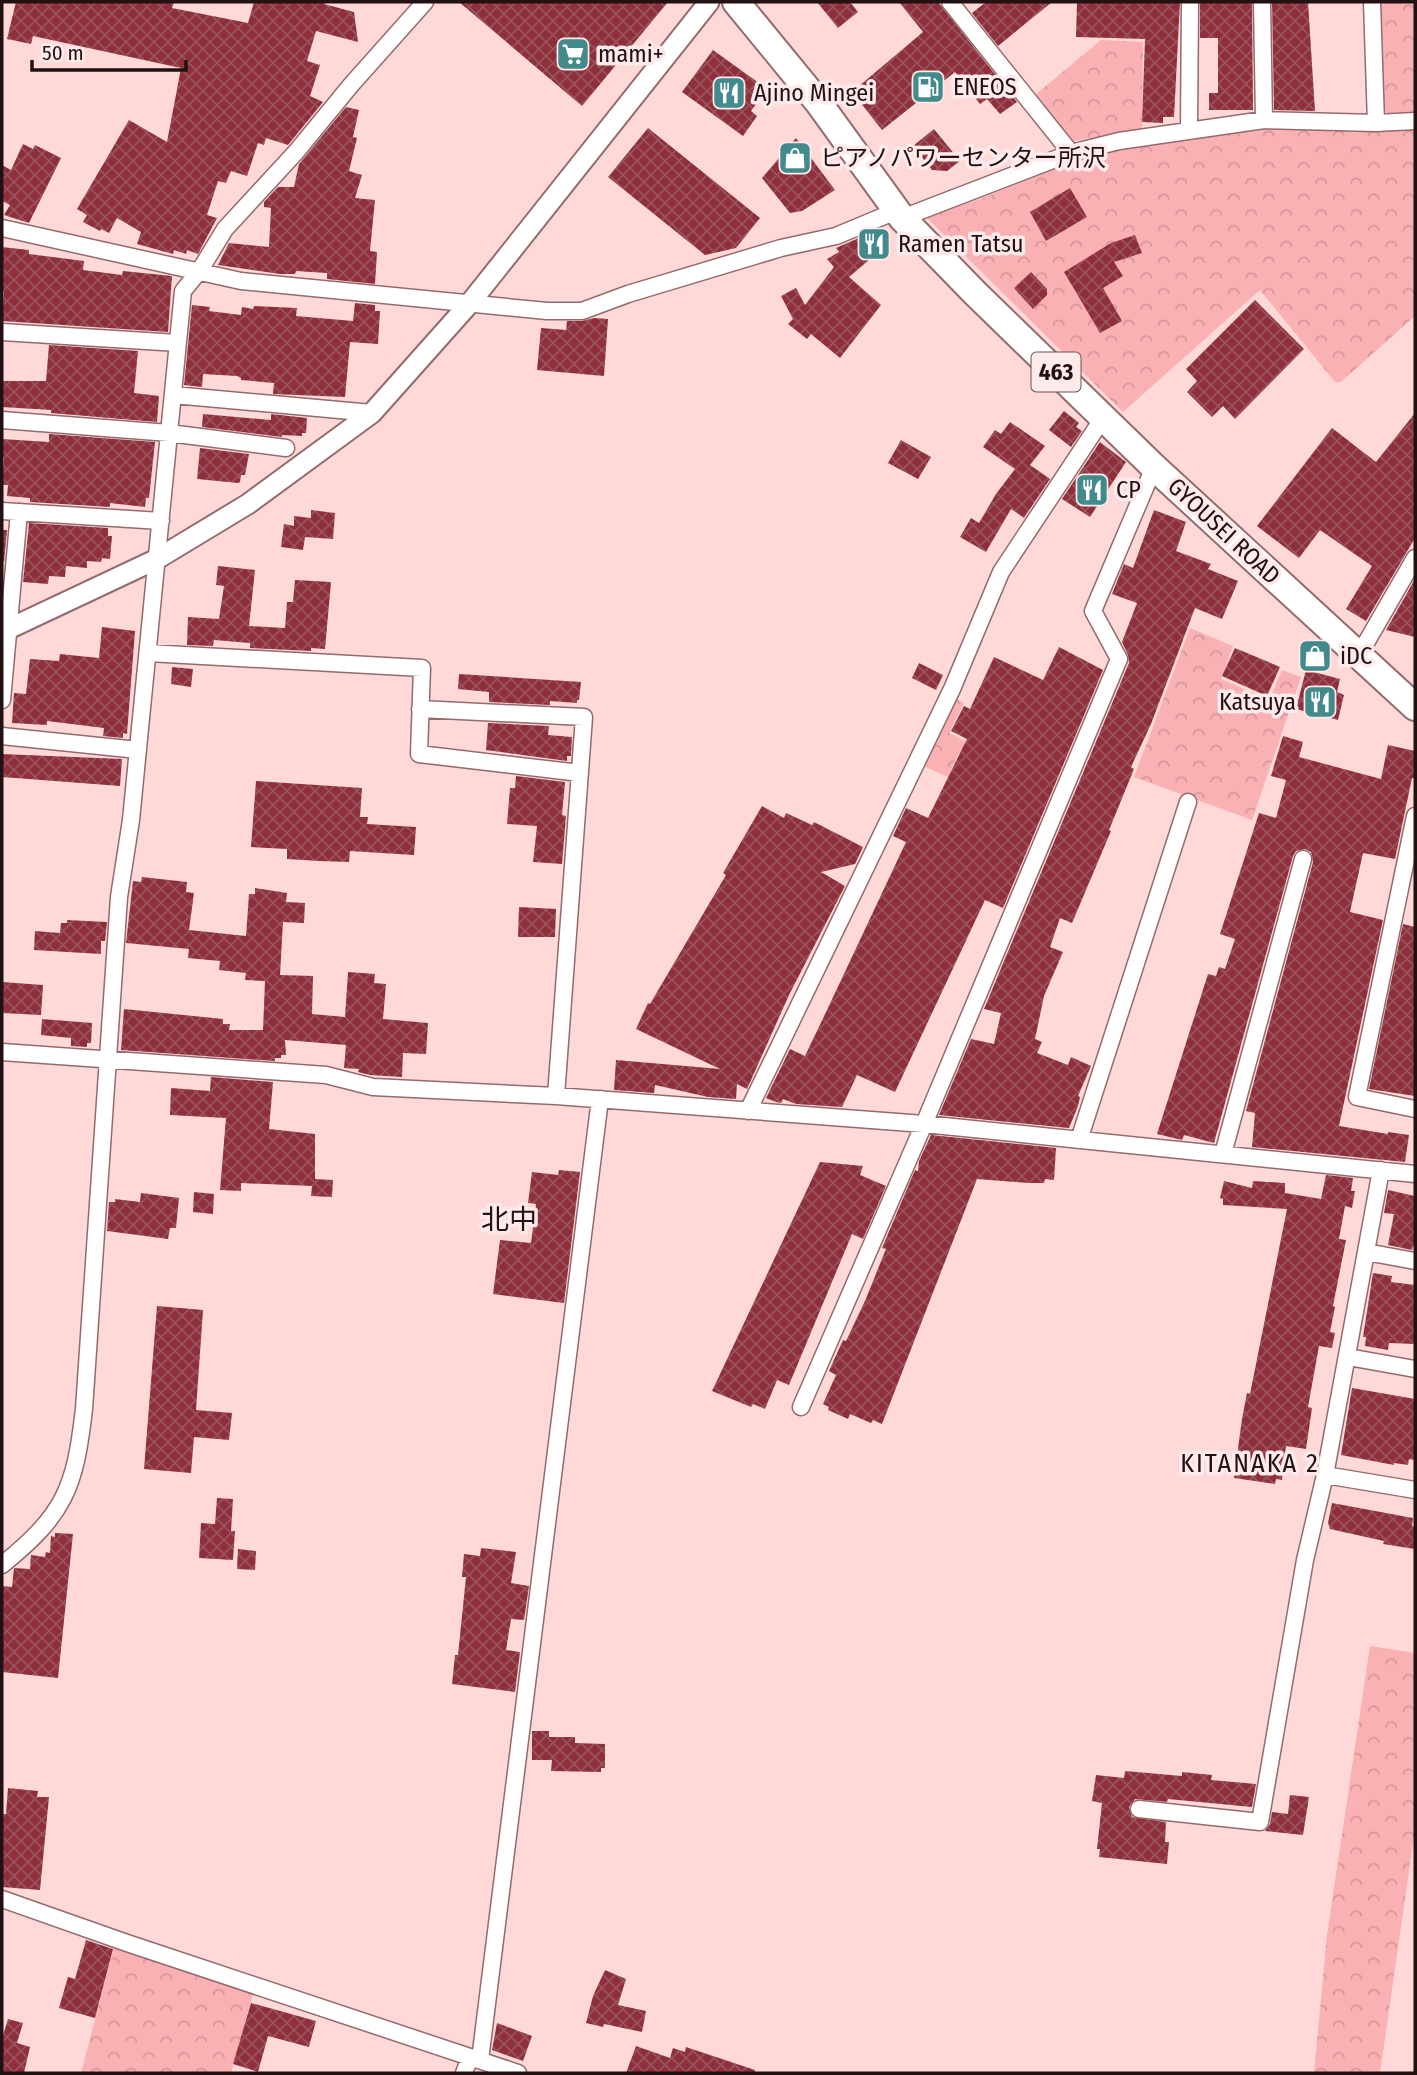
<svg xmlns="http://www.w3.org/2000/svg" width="1417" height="2075" font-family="'Fira Sans Condensed','Noto Sans JP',sans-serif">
	<defs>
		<pattern id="forest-crowns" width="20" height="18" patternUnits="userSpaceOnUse" patternTransform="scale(1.75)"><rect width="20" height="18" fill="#fab1b4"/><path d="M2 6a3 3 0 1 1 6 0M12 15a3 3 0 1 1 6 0" fill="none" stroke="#d6979a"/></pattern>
		<pattern id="building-cross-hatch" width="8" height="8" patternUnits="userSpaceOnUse" patternTransform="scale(1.75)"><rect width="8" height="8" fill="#8e303c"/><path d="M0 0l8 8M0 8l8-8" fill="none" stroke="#9a525b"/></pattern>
	</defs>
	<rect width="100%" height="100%" fill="#ffd8d8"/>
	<path fill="url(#forest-crowns)" d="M1381,2H1415V113L1389,115L1384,110Z
		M1101,40L1143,42L1142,129L1074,141L1068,138L1035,95Z
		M1415,127V316L1341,382H1335L1260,290L1123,412L926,217L980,199L1097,152L1261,128Z
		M1190,628L1233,646L1221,679L1269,700L1282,670L1301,677L1252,820L1134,777Z
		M950,696L964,703L949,733L1003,760L998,770L959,753L948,777L917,763Z
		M1370,1646L1415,1653V1829L1380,2073H1314L1327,1935Z
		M114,1947L253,1994L231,2073H81Z"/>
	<path fill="url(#building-cross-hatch)" d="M16,2H174L172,8L248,23L254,2H325L324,4L354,12L358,42L316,31L307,61L320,65L310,96L323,102L288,145L266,138L264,145L258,143L247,176L231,171L226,183L218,181L207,215L217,218L198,254L187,250L186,254L174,250L173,254L137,244L141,232L117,218L109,233L101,229L100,231L83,222L87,215L77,209L129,120L167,142L181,68L33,36L31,44L7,39Z
		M459,2H668L582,106Z
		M817,2H850L858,12L838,28Z
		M899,2H938L1017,102L1000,114L987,99L980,104L955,72L882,130L852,92L923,32Z
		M986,2H1052L998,46L972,13Z
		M1077,2H1180L1174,117H1163V123L1142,122L1145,39L1076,37Z
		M1200,2H1252L1253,110H1209V93H1218V38H1200Z
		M1272,2H1308L1315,111L1274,110Z
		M713,50L767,89L751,111L757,116L743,136L682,92Z
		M346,107L359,110L353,137L357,138L349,171L362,175L355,198L375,200L370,251L377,252L375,284L327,279V273L296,271L295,274H280L218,265L229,243L269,247L271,208L264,207V202L278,187H294L299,164Z
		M648,128L760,218L736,248L705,255L608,177Z
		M934,129L960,161L947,171L932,170L913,146Z
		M796,138L835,190L802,211L790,213L762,178Z
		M23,144L33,149L35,145L61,158L29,223L4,215L10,205L2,201V165L11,170Z
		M1070,188L1087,217L1046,241L1030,212Z
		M870,233L883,248L849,277L881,305L840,358L811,334L807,339L788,324L793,319L781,296L796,288L805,305L834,267L827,259L839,252L836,248Z
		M1135,235L1142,253L1114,262L1123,276L1103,288L1122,321L1100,333L1064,272L1111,243Z
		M2,247L29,250V254L84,261L83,270L122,275L123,271L172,276L168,332L2,321L4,291H2Z
		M1031,272L1047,289V295L1033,309L1014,288Z
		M1255,300L1304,349L1235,419L1223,406L1212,417L1187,392L1197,381L1186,369Z
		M355,303L375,305V311H380L378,344L350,342L345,397L273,394L274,383L241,380V378L237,376L203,374L202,387L184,385L192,305L210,307L209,311L241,315L242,307L253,309L254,306L297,308L296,316L353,321Z
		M594,318L608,319L604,376L537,370L541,328L566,330L567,321H582Z
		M49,345L138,351L134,393L159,396L157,422L51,413V410L2,407V381H46Z
		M1064,411L1079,423L1076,427L1082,431L1071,447L1049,430Z
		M1415,413V538L1366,621L1346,609L1372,566L1320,530L1299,558L1257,526L1332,428L1376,462Z
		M203,414L271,420V414L307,418L306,433H302V436L282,435V437L202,427Z
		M1010,422L1045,446L1030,465L1050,479L1024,518L1011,509L986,552L960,537L971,518L979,523L996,494L1015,469L983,447L995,430L1001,434Z
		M49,434L155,442L149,498H146L145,507L110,503V507L30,502V498L7,496L8,485H2L4,458H2V439L49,442Z
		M901,440L931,457L918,479L888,463Z
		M1100,442L1126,462L1090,517L1062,499Z
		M200,448L249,454L245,475H241L240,482L238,483L197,479Z
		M311,510L335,513L333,539L305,537L303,550L281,547L284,524L294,526V516L311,518Z
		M1154,510L1186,522L1176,551L1211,564L1208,569L1238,581L1222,619L1195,608L1151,724L1131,767L1134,769L1109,830L1111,831L1072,923L1060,918L1050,947L1063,952L1044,996L1035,1039L1042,1042L1037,1053L1068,1065L1071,1057L1091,1066L1078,1096L1080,1097L1078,1106L1069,1128L939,1115L971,1039L994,1044L1001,1013L984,1009L1129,663L1128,655L1122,642L1137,603L1112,594L1124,564L1133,568Z
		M29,523L108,528V536H112L110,559L102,558L101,562L87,561V568L66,566L65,577L49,576L48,584L23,582Z
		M2,530H7L4,562L2,561Z
		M218,566L255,570L249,626L285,628L287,602H293L295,580L331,582L325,649L311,648V651L250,648V643L214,640L213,646L187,645L188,617L219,619L224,586L216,585Z
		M1415,579V637L1386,630Z
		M102,627L135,631L127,734L123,733V738L103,736L104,728L47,721V725L12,723L14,693L26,694L30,659L59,661L60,654L99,658Z
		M1059,647L1103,670L1003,908L985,900L895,1092L857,1075L842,1107L796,1104L783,1099L781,1103L776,1102L766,1098L790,1049L805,1056L827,1010L906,842L893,836L906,808L928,818L967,739L951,731L964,706L970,709L994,657L1043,680Z
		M1235,648L1280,667L1267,696L1222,676Z
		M919,663L943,675L936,690L912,678Z
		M172,667L193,669L191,687L171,684Z
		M1306,670L1340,679L1337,692L1344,695L1338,720L1296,709Z
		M459,674L581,682L579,700H577V703L550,701V705L489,702V692L458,689Z
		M488,723L549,726L548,735L572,737L571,756H567V761L486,750Z
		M1283,736L1303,742L1299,757L1381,779L1388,745L1415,751V778H1412L1395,859L1363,853L1350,912L1383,920L1339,1126L1388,1134V1132L1409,1135L1405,1162L1252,1147L1255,1113L1246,1111L1313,862L1311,852L1305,849L1296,851L1293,856L1214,1143L1184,1135L1182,1140L1157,1134L1208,974L1216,976L1219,967L1225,969L1235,939L1220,934L1259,813L1276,818L1286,780L1271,776Z
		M2,754L122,759L120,786L2,777Z
		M516,776L565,782L562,815L566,816L562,864L533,862L537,826L507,824L510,788H515Z
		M256,781L362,788L360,817H368L367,824L416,827L414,855L350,851L349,862L319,861L287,859V849L251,847Z
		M762,806L784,818L786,813L812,825L814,822L863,847L855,864L821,872L845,886L789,995L747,1089L737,1084L736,1099L708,1097L655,1085L654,1093L614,1090L616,1060L720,1069L636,1029L648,1003L650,1004L726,875L723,873Z
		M142,877L187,882L186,892L194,893L189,930L246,936L249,894H255V888L287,893L286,902L305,903L304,923L283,922L280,975L313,976L312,1014L345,1017L348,972L375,974L374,983L386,984L383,1019L428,1023L426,1054L403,1053L402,1077L370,1075L358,1072L359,1069L344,1068L346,1045L285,1040L286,1055H281V1058H275V1061L121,1050L124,1009L223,1019V1024H230L229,1030H263L265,981L245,980L246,973L219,970L220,961L188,958L189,949L126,943L133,881L141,882Z
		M519,907L556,909L555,937H518Z
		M67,920L107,922L105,941H101V954L34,950L35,931L60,933L61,923H67Z
		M1403,924L1415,927V1096L1369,1089Z
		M2,982L43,985L41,1015L2,1013Z
		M42,1019L92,1023L91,1043H87V1047L71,1046V1038L41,1035Z
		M211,1077L273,1082L269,1129L315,1134V1179L333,1180L332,1197L311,1196L312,1186L241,1183V1191L220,1190L226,1118L170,1115L171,1088L210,1091Z
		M931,1135L1056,1148L1054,1180L1045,1179L1044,1183H1029L977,1179L882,1424L873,1420L871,1423L850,1414L848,1419L828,1410L829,1407L823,1404L836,1375L829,1371L843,1340L846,1341L865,1301L886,1249L882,1248L915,1170L918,1171L919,1161Z
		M820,1162L863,1166L860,1175L886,1186L863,1239L852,1234L789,1385L777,1380L765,1409L753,1404L751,1407L712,1391Z
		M559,1170L580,1172L564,1303L493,1294L500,1240L531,1243L536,1204L528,1203L532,1172L558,1175Z
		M1326,1175L1353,1178L1351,1191H1355L1352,1208L1345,1206L1339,1239L1346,1240L1333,1306L1335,1307L1330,1332L1335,1333L1332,1348L1319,1346L1308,1407L1312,1408L1306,1449L1286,1446L1282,1480L1276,1479L1275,1484L1234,1478L1242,1419L1247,1393L1250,1394L1287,1209L1223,1205V1199L1220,1198L1224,1181L1252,1188L1253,1181L1285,1183V1193L1321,1199Z
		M1388,1190L1415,1196V1247L1413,1246L1412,1250L1388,1245L1394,1214L1384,1213Z
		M194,1192L214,1194L213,1214L193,1212Z
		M141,1193L179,1198L176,1228H170L168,1239L107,1231L109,1202H115V1199L140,1202Z
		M1373,1273L1392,1276L1391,1282L1415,1285V1344L1389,1343L1388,1350L1365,1346L1366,1337H1363Z
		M157,1306L203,1310L196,1410L232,1413L229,1440L194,1437L191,1473L144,1469Z
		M1352,1388L1415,1399V1460L1409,1459L1408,1465L1394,1463V1465L1341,1455Z
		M217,1498L233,1499L231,1531H235L233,1560L199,1558L201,1523L215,1524Z
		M1332,1503L1413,1518L1412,1526L1415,1527V1549L1383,1544L1384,1541L1330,1529L1328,1523Z
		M55,1533L73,1534L58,1678L2,1672V1586L12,1587L14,1568L30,1569L31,1555L45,1557L46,1552L50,1553L51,1536L55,1537Z
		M481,1548L516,1552L511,1583L529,1586L524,1620L511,1619L506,1650L520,1652L515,1692L452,1684L455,1655H458L466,1577H462L464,1554L480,1556Z
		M238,1549L256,1551L255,1570L237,1569Z
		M532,1731H549V1737H575V1743L605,1744V1768H601V1772L551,1771L552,1760H532Z
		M1125,1771L1182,1776V1772L1212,1775L1211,1780L1256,1784L1252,1807L1168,1799L1167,1802L1135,1799L1129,1807L1132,1817L1166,1822L1165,1842H1169L1167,1864L1099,1857L1100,1849H1097L1102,1803L1092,1801L1096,1775L1124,1778Z
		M8,1788L38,1791L37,1797H49L40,1890L2,1887V1814H6Z
		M1290,1795L1309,1797L1303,1835L1265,1831L1270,1824L1272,1812L1288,1814Z
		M86,1940L113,1949L95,2018L59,2008L68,1977L75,1979Z
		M605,1970L626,1979L618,2005L646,2011L642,2032L604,2024L603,2027L586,2023L593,1996Z
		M251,2003L316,2021L309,2047L268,2036L258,2072L233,2064Z
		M8,2019L23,2023L17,2043L30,2047L24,2073H2V2039Z
		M497,2023L532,2036L523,2061L492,2050Z
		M636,2046L670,2058L673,2048L685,2052L686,2047L755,2070V2073H626Z"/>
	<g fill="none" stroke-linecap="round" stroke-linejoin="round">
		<defs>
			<path id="minor" d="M950,2L1071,153
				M1262,2L1264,120
				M1372,2L1376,123
				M1189,129L1190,2
				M902,218L1071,153L1119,141L1264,120L1376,123L1415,121
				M2,228L241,281L547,311H582L628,294L781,248L836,236L896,211
				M2,332L178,343
				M173,395L372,413
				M2,420L169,433L286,448
				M2,511L161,521
				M148,653L422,668L419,754L580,773
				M1359,655L1415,558
				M2,700L19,512
				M420,709L584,717L556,1096
				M2,736L138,750
				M1415,816L1357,1097L1415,1109
				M2,1052L326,1075L373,1087L556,1096L924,1124L1415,1174
				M748,1111L952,689L1001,572L1103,418
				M1079,1140L1188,802
				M1223,1154L1303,859
				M1366,1252L1415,1261
				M1348,1357L1415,1369
				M801,1407L924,1124L1119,659L1093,611L1154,467
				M1325,1475L1415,1490
				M2,1565C65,1514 75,1488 84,1409L119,897L131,820L183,291L200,270L225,229L296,152L351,85L425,2
				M1139,1809L1260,1822L1305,1560L1325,1475L1381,1170
				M2,1899L127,1943L518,2073
				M480,2060L600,1099
				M464,2073L470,2057"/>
			<path id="tertiary" d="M2,632L157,559L248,504L372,413L470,303L709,2"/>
			<path id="trunk" d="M736,2L818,102L902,218L975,293L1154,467L1415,707"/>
		</defs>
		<use href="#minor" stroke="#956a6c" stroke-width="19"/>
		<use href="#tertiary" stroke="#956a6c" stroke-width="23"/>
		<use href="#trunk" stroke="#956a6c" stroke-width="30"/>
		<use href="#minor" stroke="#fff" stroke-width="16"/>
		<use href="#tertiary" stroke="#fff" stroke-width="19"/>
		<use href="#trunk" stroke="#fff" stroke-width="26"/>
	</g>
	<defs>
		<symbol id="supermarket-square" viewBox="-11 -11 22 22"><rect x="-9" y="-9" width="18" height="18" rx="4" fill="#428a8b" stroke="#feeaeb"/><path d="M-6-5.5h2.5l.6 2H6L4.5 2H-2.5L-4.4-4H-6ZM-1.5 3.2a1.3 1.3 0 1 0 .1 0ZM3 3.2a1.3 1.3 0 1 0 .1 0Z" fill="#fff"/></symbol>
		<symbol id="fuel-square" viewBox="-11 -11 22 22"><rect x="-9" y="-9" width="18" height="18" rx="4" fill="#428a8b" stroke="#feeaeb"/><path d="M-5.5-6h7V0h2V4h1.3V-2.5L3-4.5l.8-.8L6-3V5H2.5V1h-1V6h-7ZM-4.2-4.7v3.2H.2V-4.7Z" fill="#fff"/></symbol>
		<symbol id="restaurant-square" viewBox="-11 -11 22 22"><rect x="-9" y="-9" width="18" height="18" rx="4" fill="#428a8b" stroke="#feeaeb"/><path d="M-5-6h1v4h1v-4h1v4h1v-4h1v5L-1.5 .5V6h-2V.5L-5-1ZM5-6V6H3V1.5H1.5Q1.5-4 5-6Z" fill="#fff"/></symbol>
		<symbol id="shop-square" viewBox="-11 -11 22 22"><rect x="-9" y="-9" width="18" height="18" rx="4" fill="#428a8b" stroke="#feeaeb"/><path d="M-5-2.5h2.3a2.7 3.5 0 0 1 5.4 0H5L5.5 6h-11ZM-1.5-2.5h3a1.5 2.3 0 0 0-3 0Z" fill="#fff"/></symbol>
	</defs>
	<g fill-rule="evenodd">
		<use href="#supermarket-square" x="554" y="35" width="38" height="38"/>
		<use href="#fuel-square" x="909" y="68" width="38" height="38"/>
		<use href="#restaurant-square" x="710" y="74" width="38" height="38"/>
		<use href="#shop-square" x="776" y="139" width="38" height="38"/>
		<use href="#restaurant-square" x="855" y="225" width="38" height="38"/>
		<use href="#restaurant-square" x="1073" y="471" width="38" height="38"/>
		<use href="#shop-square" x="1296" y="637" width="38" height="38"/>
		<use href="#restaurant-square" x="1301" y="683" width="38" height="38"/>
	</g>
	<g text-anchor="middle" stroke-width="7" stroke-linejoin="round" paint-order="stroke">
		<rect fill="#feeaeb" stroke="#645253" stroke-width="2" x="1031.5" y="352.5" width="49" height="39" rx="5"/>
		<g font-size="23" font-weight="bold" fill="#221112">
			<text x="1056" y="380">463</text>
		</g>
		<g font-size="24" fill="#221112" stroke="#feeaeb" text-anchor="start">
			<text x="598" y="62">mami+</text>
			<text x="953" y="95">ENEOS</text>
			<text x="754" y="101">Ajino Mingei</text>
			<text x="820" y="166">ピアノパワーセンター所沢</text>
			<text x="898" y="252">Ramen Tatsu</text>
			<text x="1116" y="498">CP</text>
			<text x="1340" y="664">iDC</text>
			<text x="1296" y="710" text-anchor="end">Katsuya</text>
		</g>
		<g font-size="24" fill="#221112" stroke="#feeaeb">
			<text transform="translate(1224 531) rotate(43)" y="8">GYOUSEI ROAD</text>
		</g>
		<g font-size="26" letter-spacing="2" fill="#221112" stroke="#feeaeb">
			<text x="1250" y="1472">KITANAKA 2</text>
		</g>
		<g font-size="28" fill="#221112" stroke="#feeaeb">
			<text x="509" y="1229">北中</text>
		</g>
	</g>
	<rect width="1417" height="2075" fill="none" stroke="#221112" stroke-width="7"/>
	<path d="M32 60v10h154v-10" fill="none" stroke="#221112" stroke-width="3.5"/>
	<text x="42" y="60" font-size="21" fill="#221112" stroke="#feeaeb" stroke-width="5" paint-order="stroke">50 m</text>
</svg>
